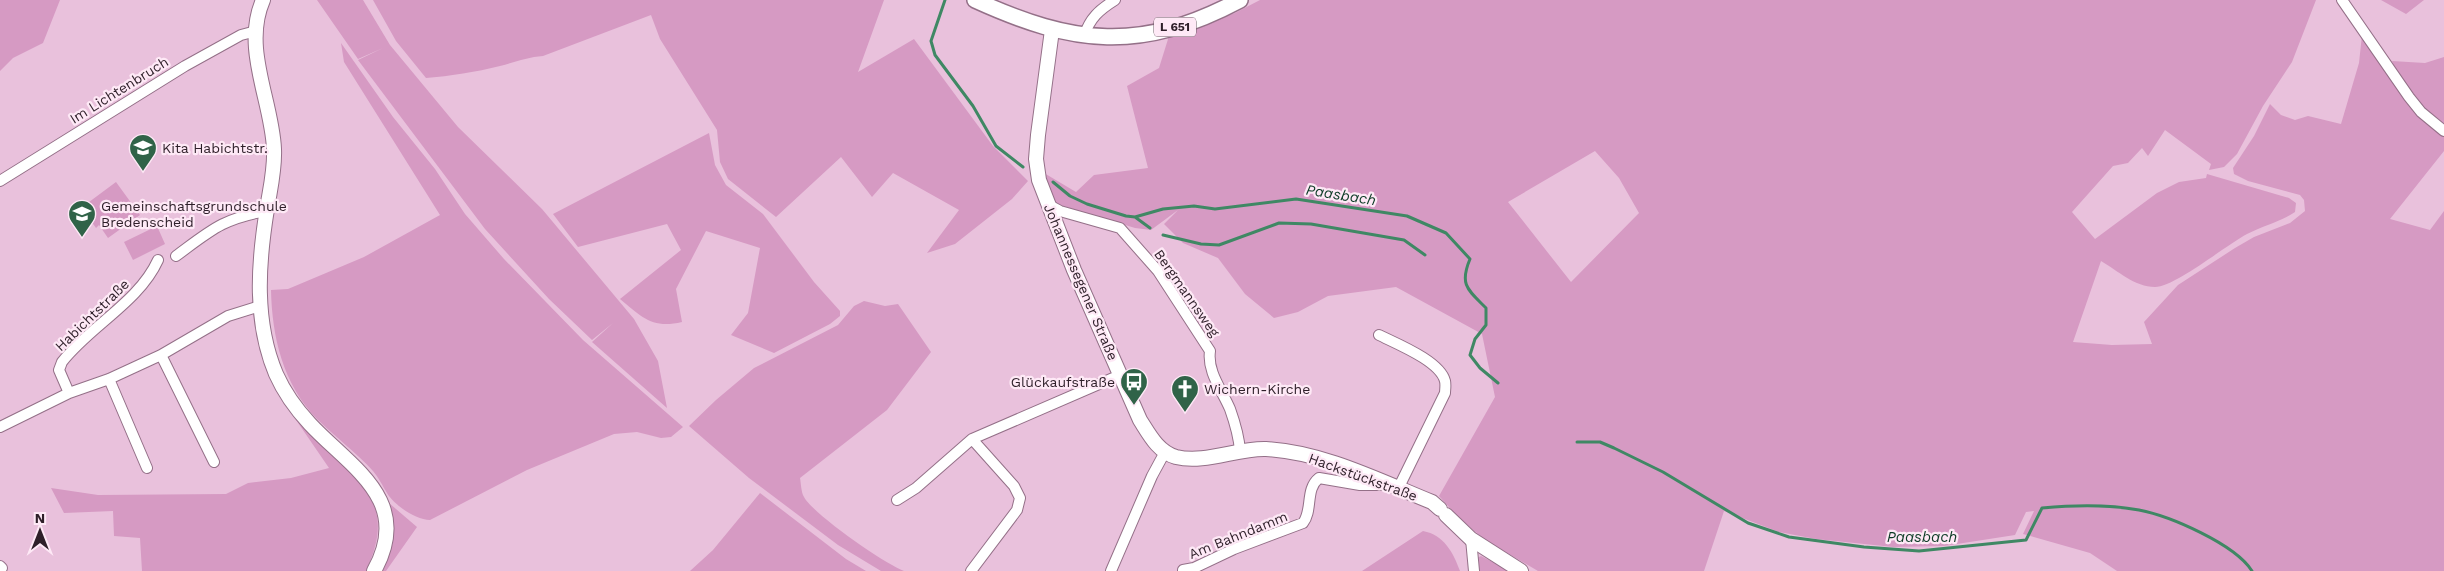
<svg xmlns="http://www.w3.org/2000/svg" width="2444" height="571" font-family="'Work Sans',sans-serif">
	<rect width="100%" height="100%" fill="#e9c1dc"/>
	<path fill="#d69ac3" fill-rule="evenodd" d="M0,0H60L43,43L13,58L0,71Z
		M317,0H363L390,45L458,127L542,209L634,319L658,361L667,408L592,342L613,323L592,340L549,299L485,229L358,60L383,48L358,59Z
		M373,0H884L858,72L914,39L993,146L1028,181L1012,199L955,244L927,253L959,210L893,173L872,197L841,157L776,217L728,179L720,162L717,130L660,39L651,15L543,56C528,57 515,62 500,66C476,72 450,76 426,78L396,41Z
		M1260,0H2316L2292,62L2263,106L2237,154L2224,167L2209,170L2211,164L2165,130L2148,156L2142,148L2128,163L2113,166L2072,212L2095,239L2157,193L2179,182L2206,178L2207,174L2289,198L2296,203L2295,212C2280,222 2262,226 2247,234C2226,245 2175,287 2155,287C2135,287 2118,271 2101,261L2073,342L2112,345L2152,344L2144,322L2178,285L2235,248L2254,237L2290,223L2305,211L2304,200L2300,195L2248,181L2234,174L2233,168L2254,136L2270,104L2281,115L2295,120L2308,116L2341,124L2359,63L2362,35L2444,135V151L2390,219L2430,230L2444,211V571H2117L2090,553L2023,534L2034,511L2026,512L2015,535L1944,546L1893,547L1816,539L1779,532L1724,511L1704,571H1538L1485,540L1458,517L1439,496L1495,397L1482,334L1396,287L1328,296L1298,312L1274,318L1245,294L1218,258L1183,243L1164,224L1178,210L1151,230L1135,228L1054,203L1042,185L1044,173L1076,192L1094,175L1148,168L1127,86L1159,68L1169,36L1235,13ZM1595,151L1619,178L1639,213L1571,282L1508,202Z
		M2381,0H2424L2406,14Z
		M341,43L393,117L435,169L465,214L504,259L583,340L683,427L671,437L661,438L637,432L614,434L527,470L430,520C416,520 394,505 387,493C382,485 379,478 373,471C356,452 335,437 317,419C283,384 272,337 271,290L288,289L364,257L440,215L344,62Z
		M2444,57V127C2423,110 2402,86 2392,61L2425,63Z
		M709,133L715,165L726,185L763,214L814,282L840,311V316L830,324L774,353L731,335L748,313L760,248L706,231L676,289L682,322C652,329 642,317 620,299L681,250L667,224L578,247L553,214Z
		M116,182L140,215L108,238L99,225L96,228L91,221L94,219L85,205Z
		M157,226L165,244L133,260L124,242Z
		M864,301L885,306L898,304L931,352L887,410L800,478C801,483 801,492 804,497C813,514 885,564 904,571H881L838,545L749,478L689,426L716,400L754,368L838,325L854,306Z
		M294,417C306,429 319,443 332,455C373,492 392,515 366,571H142L140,538L114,536L113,511L64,513L51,488L98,495L226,494L248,483L291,478L329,468Z
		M760,493L846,559L866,571H690L713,550Z
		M389,503L417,527L386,571H383L393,543Z
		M1423,531C1444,535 1453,552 1460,571H1362Z
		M1481,556L1510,571H1479L1477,558Z"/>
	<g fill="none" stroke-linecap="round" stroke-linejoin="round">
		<path stroke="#3f8864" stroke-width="3" d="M945,0L931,41L935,55L973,106L996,146L1023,167
			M1053,182L1070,196L1087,204L1126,216L1135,217L1163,209L1194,206L1215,209L1296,199L1407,216L1446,233L1470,259C1459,285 1468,290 1486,308V325L1475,339L1470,355L1480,368L1498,383
			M1135,217L1150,228
			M1163,235L1201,244L1219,245L1279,223L1311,224L1404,240L1425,255
			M1577,442H1600L1614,448L1663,472L1748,523L1789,537L1864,547L1919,551L2026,540L2042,508C2074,505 2107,504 2139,510C2170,516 2235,544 2252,571"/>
		<defs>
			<path id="street" d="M2342,0L2409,97L2421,112L2444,131
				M1084,36C1090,18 1099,10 1115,0
				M0,181L185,66L241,35L256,31
				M1049,205L1060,211L1120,228L1158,271L1210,351C1207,372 1222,390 1230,409C1235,423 1239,437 1240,451
				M176,256C210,231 223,218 267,211
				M1379,335C1397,344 1440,361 1445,381C1446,385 1445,390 1445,393L1398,489
				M161,355L214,462
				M109,379L147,468
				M69,393L59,370L62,362C90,326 139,302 158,260
				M0,427L69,393L109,379L161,355L228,316L260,306
				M897,500L916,488L972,439L1120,375
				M1471,539L1474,571
				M0,566L2,568
				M1183,570L1194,568L1234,549L1303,523C1313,510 1305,489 1319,478L1360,485H1387
				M971,571L1017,510L1020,498L1014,486L972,439
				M1111,571L1152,476L1165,452"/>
			<path id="secondary" d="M263,0C242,48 272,101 274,149C275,170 270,189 267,209C258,264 254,322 276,374C284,392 296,409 310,424C350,467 414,500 374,571
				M1052,30L1038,135L1036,159L1039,180L1074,270L1140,420C1149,434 1158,452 1176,457C1205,464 1237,448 1266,449C1323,452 1380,481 1432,502L1440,509
				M1446,515L1471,539L1521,571"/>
			<path id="primary" d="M975,0C1074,45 1140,53 1240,0"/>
		</defs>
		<use href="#street" stroke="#947088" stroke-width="12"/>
		<use href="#secondary" stroke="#947088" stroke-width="16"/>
		<use href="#primary" stroke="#947088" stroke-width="18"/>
		<use href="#street" stroke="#fff" stroke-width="10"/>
		<use href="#secondary" stroke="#fff" stroke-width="14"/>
		<use href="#primary" stroke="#fff" stroke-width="15"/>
	</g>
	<defs>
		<symbol id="school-pin" viewBox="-11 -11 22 30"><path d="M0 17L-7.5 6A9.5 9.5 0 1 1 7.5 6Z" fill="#306348" stroke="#fee9f6"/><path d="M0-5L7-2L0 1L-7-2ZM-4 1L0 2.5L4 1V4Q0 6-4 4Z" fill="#fff"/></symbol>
		<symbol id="bus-pin" viewBox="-11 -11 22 30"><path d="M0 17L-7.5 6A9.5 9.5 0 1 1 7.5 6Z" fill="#306348" stroke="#fee9f6"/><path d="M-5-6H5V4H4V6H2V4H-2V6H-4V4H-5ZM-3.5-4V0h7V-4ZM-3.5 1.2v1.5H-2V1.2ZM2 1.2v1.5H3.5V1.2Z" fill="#fff"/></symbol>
		<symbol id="church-pin" viewBox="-11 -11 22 30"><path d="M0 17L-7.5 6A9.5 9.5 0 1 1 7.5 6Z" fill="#306348" stroke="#fee9f6"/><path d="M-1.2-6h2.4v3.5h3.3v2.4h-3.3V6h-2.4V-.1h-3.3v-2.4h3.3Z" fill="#fff"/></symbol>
	</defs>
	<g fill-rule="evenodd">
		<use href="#school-pin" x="127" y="132" width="32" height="43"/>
		<use href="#school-pin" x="66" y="198" width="32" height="43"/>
		<use href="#bus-pin" x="1118" y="366" width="32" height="43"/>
		<use href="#church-pin" x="1169" y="373" width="32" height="43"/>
	</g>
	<g text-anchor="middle" stroke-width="4.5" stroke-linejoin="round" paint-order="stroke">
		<rect fill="#fee9f6" stroke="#6c5c66" stroke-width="1" x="1154" y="17.5" width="42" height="19" rx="4"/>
		<g font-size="12" font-weight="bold" fill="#2e1f29">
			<text x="1175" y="31">L 651</text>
		</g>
		<g font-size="14" fill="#2e1f29" stroke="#fee9f6">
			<text transform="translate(119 90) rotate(-32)" y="5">Im Lichtenbruch</text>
			<text transform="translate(1081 282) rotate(67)" y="5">Johannessegener Straße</text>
			<text transform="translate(1187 293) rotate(55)" y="5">Bergmannsweg</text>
			<text transform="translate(92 315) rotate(-44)" y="5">Habichtstraße</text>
			<text transform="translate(1363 477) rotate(20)" y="5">Hackstückstraße</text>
			<text transform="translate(1238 535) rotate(-22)" y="5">Am Bahndamm</text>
		</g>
		<g font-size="14" fill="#2e1f29" stroke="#fee9f6" text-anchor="start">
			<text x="162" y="153">Kita Habichtstr.</text>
			<text x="101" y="211">Gemeinschaftsgrundschule<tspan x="101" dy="16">Bredenscheid</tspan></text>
			<text x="1115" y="387" text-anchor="end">Glückaufstraße</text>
			<text x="1204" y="394">Wichern-Kirche</text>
		</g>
		<g font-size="15" font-style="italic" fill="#0c3b25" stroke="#fee9f6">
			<text transform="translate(1341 195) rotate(9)" y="5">Paasbach</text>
			<text x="1922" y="542">Paasbach</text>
		</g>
	</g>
	<g transform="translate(40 531)" stroke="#fee9f6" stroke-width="4" paint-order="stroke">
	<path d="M0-4L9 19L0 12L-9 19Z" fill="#2e1f29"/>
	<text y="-8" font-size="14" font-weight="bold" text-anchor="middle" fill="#2e1f29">N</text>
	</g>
</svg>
